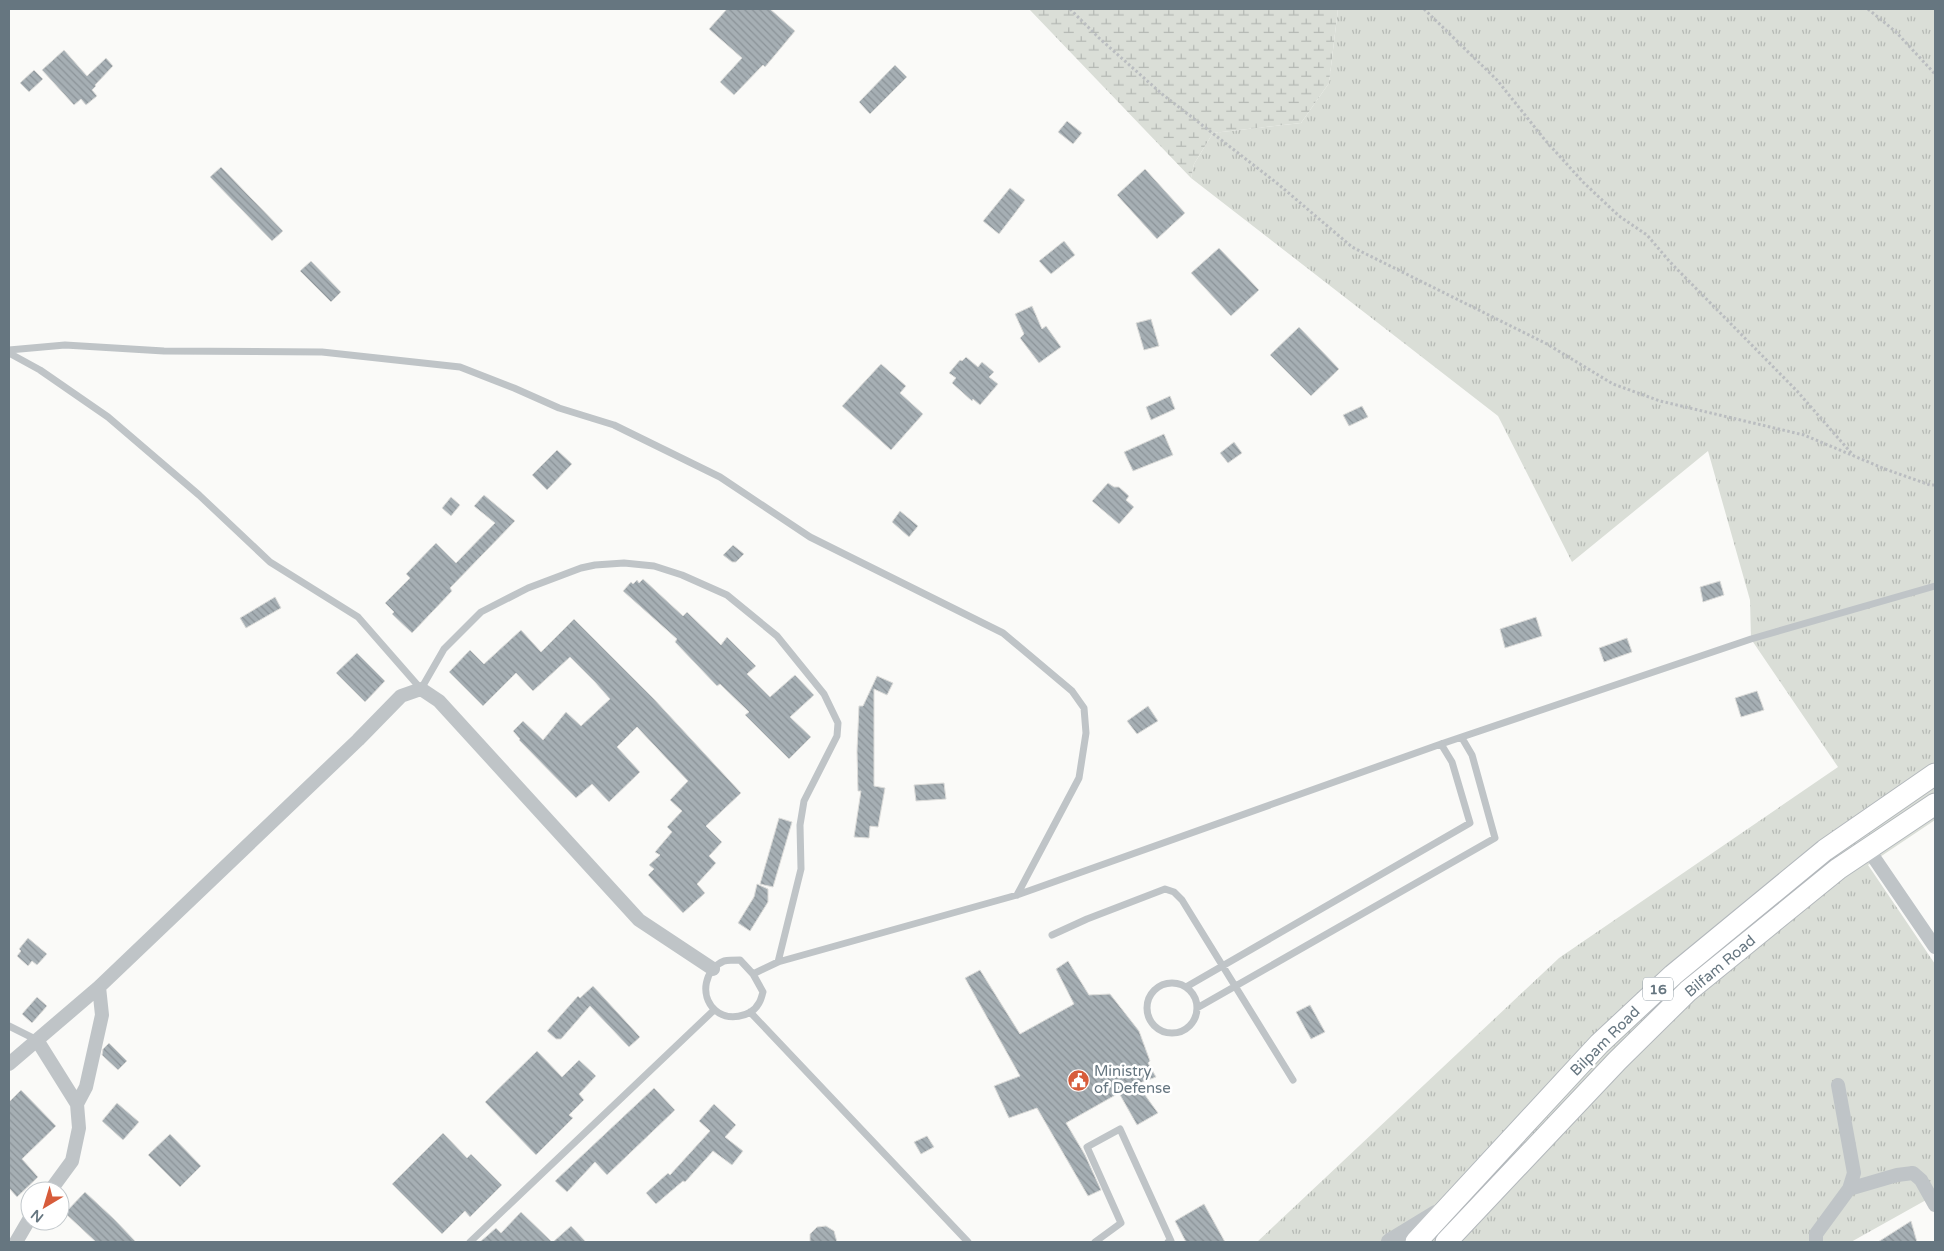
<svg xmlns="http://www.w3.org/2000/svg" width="1944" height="1251" font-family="'Varela Round',sans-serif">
	<defs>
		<pattern id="grass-tufts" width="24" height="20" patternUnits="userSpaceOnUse" patternTransform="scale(1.25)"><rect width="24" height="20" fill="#daded7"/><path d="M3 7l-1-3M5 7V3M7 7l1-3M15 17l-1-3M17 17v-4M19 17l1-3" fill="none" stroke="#b5b9b4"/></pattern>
		<pattern id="wetland-marsh" width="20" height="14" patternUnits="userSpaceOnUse" patternTransform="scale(1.25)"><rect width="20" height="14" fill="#daded7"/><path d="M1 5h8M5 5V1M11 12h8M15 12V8" fill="none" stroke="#b5b9b4"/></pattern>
		<pattern id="building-back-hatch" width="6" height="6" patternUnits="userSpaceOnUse" patternTransform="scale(1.25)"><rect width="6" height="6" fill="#a6afb4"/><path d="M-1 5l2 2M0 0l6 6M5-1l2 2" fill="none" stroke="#8b9398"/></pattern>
	</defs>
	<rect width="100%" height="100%" fill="#fafaf8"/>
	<path fill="url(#grass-tufts)" d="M1338,9H1935V820L1868,865L1935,964V1195L1851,1242H1257L1559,958L1838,767L1751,639L1750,600L1708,451L1572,562L1498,416L1191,178L1194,164L1213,133L1301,123L1329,83Z"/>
	<path fill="url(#wetland-marsh)" d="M1029,9H1338L1329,83L1301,123L1213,133L1194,164L1191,178Z"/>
	<path fill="url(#building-back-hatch)" stroke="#dcdcda" d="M727,9H770L795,31L765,67L763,65L734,95L720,82L742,58L709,29Z
		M64,50L87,76L106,58L113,66L95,85L96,86L92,90L97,96L86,105L81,99L74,105L42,70Z
		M895,65L907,77L870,114L859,102Z
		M34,70L43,79L29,92L20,83Z
		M1067,121L1082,133L1073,144L1058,132Z
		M221,167L283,231L272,241L210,177Z
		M1145,169L1185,213L1157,239L1117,195Z
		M1010,188L1025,200L999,234L983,221Z
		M1064,241L1075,255L1051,274L1039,261Z
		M1219,248L1259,290L1231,316L1191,273Z
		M311,261L341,292L331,302L300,271Z
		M1032,306L1042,329L1046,326L1061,347L1039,363L1020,338L1024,334L1015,314Z
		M1151,319L1159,346L1144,350L1136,323Z
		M1299,327L1339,369L1311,396L1270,355Z
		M966,357L978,367L982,362L994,372L989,377L998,384L980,405L973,399L972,401L952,383L956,378L949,373L960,360L962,361Z
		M881,364L906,386L900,393L923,414L891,450L842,406Z
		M1170,396L1175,409L1151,420L1146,407Z
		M1362,406L1368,417L1349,426L1343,415Z
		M1164,434L1173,455L1133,471L1124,452Z
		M1234,442L1242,453L1228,463L1220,453Z
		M557,450L572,464L547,490L532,475Z
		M1108,483L1114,487H1119L1129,496L1126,500L1134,507L1119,524L1092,501Z
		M484,495L515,521L450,588L452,591L412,633L392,614L394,612L385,603L410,578L406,574L436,543L456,563L495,523L474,506Z
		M451,497L460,505L451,516L442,508Z
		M900,511L918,526L909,537L892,522Z
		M733,545L744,554L736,562H732L723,555Z
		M643,579L683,616L687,612L721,645L727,637L756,666L747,674L770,697L795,675L814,695L790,717L811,737L789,759L745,715L749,712L720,684L717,686L675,642L677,639L623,591L631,582L633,584L637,580L639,583Z
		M1720,581L1724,595L1703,602L1700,587Z
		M275,597L281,608L246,628L240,618Z
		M1536,617L1542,636L1505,648L1500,629Z
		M574,619L653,698L741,793L706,826L722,842L709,856L716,863L697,884L705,893L683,913L648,875L654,869L649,865L660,855L655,852L672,832L667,827L682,811L670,800L688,781L637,727L617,747L640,772L609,802L592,784L576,798L519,740L520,739L513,731L523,721L543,740L566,712L581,726L610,699L595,682L570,657L533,691L516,673L483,706L449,672L470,650L484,664L521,630L541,652Z
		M1627,638L1632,652L1604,662L1599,648Z
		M357,653L385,681L365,702L336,673Z
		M877,676L893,683L887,695L874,689V786L885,788L878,827L870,826L869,838L854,837L861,791H858L857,751L859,706H863Z
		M1757,691L1764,710L1741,717L1735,698Z
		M1148,706L1158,721L1137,734L1127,721Z
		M944,783L946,799L916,801L914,785Z
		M779,818L792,822L773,887L760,884Z
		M757,884L768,889V902L750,931L738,923L754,897Z
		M28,938L47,954L37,965L32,961L28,966L17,956L21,951L19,949Z
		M1068,961L1089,995L1110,994L1139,1031L1150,1061L1148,1063L1156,1077L1137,1084L1158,1113L1137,1125L1119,1093L1066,1123L1085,1155L1101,1190L1088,1196L1037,1108L1009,1118L994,1086L1020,1076L965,978L980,970L1020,1034L1074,1004L1056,969Z
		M593,986L640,1037L629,1047L590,1006L561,1039H556L547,1031L578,996L580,998Z
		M37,997L47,1006L32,1023L22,1014Z
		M1310,1005L1325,1032L1311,1039L1296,1012Z
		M109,1043L127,1061L118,1070L102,1055L103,1049Z
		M537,1051L562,1077L579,1060L596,1076L579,1094L584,1100L569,1115L573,1118L536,1155L485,1102Z
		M654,1088L675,1110L607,1175L595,1162L567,1192L555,1181Z
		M21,1090L56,1126L22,1159L38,1177L17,1197L9,1188V1102Z
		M117,1103L139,1122L123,1140L102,1121Z
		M714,1104L736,1125L725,1137L743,1151L732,1165L713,1151L685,1182L683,1181L656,1204L646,1193L668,1173L670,1175L710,1131L699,1121Z
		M443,1133L467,1158L471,1154L502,1185L470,1217L465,1211L442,1234L392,1184Z
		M170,1134L201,1166L180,1187L148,1155Z
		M927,1136L934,1147L921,1154L914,1142Z
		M85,1192L114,1219L136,1242H96L65,1213Z
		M1204,1204L1225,1242H1186L1175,1221Z
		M521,1212L552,1242H480L496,1228L501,1233Z
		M1911,1221L1917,1242H1878Z
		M571,1226L586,1242H553Z
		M826,1226L834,1231L837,1242H810V1234L817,1227Z"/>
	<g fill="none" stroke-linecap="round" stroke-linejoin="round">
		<defs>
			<path id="primary" d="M1416,1242L1599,1044L1673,975L1825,850L1935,774
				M1446,1242L1617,1061L1688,991L1838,869L1935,804"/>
		</defs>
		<use href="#primary" stroke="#b3b8bc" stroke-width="23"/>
		<path stroke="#babdc0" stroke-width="3" stroke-dasharray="2.5 2.5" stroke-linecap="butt" d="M1070,9L1099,38L1162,94L1278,184L1352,247L1547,344L1613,384L1660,401L1804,435L1885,469L1930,485H1935
			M1424,9L1497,80L1545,140L1583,182L1619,216L1647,235L1670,262L1797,391L1853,455
			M1868,9L1896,32L1935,74"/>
		<path stroke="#bfc4c7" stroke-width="7" d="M9,350L65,345L164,351L322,352L460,367L514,388L559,408L614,425L720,477L810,537L1003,633L1072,691L1084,708L1086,733L1079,778L1017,895
			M9,353L40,370L108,417L199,495L270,562L358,617L421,689L444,649L481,612L528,588L581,568L595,565L624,563L654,566L682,575L727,595L777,636L824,694L838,723L837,736L804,801L800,825L801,869L778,962
			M1052,935L1087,919L1165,889L1174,892L1182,900L1293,1080
			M740,960L753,974L763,992C762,995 761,1000 759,1003C751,1018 727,1021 715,1010C699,995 705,969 724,961C729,960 735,960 740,960Z
			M753,974L778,962L1017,895L1441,744L1751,639L1935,586
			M1147 1008a25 25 0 1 1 50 0a25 25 0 1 1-50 0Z
			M1186,987L1470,823L1452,762L1441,744
			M1197,1008L1495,838L1472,755L1462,738
			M750,1012L968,1242
			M9,1026L37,1040
			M470,1242L714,1010
			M1095,1242L1121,1223L1087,1147L1120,1129L1171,1241L1168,1242"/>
		<path stroke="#bfc4c7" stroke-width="14" d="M1868,849L1935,947
			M37,1040L77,1104L79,1128L72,1161L50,1191
			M9,1064L99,987L358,740L401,696L421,689L439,701L639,920L713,969
			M77,1104L86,1087L102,1015L99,987
			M1849,1189L1897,1175L1913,1173L1921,1180L1935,1205
			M16,1242L30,1218
			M1816,1242V1234L1849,1189L1854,1173L1838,1085"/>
		<path stroke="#bfc4c7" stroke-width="18" d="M1390,1242L1436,1214"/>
		<use href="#primary" stroke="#fff" stroke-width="21"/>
	</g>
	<defs>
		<symbol id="civic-disc" viewBox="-11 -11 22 22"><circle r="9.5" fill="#d75c3b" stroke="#fff"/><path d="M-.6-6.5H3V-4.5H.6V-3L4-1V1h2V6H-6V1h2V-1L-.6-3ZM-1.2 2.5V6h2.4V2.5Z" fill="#fff"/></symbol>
	</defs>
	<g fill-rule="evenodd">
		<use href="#civic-disc" x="1066" y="1068" width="25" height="25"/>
	</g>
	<g text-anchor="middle" stroke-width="5" stroke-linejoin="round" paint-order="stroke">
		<rect fill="#fff" stroke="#949fa6" stroke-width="1" x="1643" y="977.5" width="30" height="23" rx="4"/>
		<g font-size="14" font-weight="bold" fill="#667680">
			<text x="1658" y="994">16</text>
		</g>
		<g font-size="15" fill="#667680" stroke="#fff">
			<text transform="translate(1720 966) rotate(-40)" y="5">Bilfam Road</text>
			<text transform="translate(1605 1041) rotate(-45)" y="5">Bilpam Road</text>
		</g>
		<g font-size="15" fill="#667680" stroke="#fff" text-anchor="start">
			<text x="1094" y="1076">Ministry<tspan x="1094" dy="17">of Defense</tspan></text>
		</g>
	</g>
	<rect width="1944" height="1251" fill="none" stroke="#667680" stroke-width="20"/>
	<g transform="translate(45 1206) rotate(218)"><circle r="24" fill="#ffffff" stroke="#c2c8cc"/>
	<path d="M0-4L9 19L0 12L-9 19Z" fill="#d75c3b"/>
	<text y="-8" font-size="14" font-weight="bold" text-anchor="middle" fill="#667680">N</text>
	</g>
</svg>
